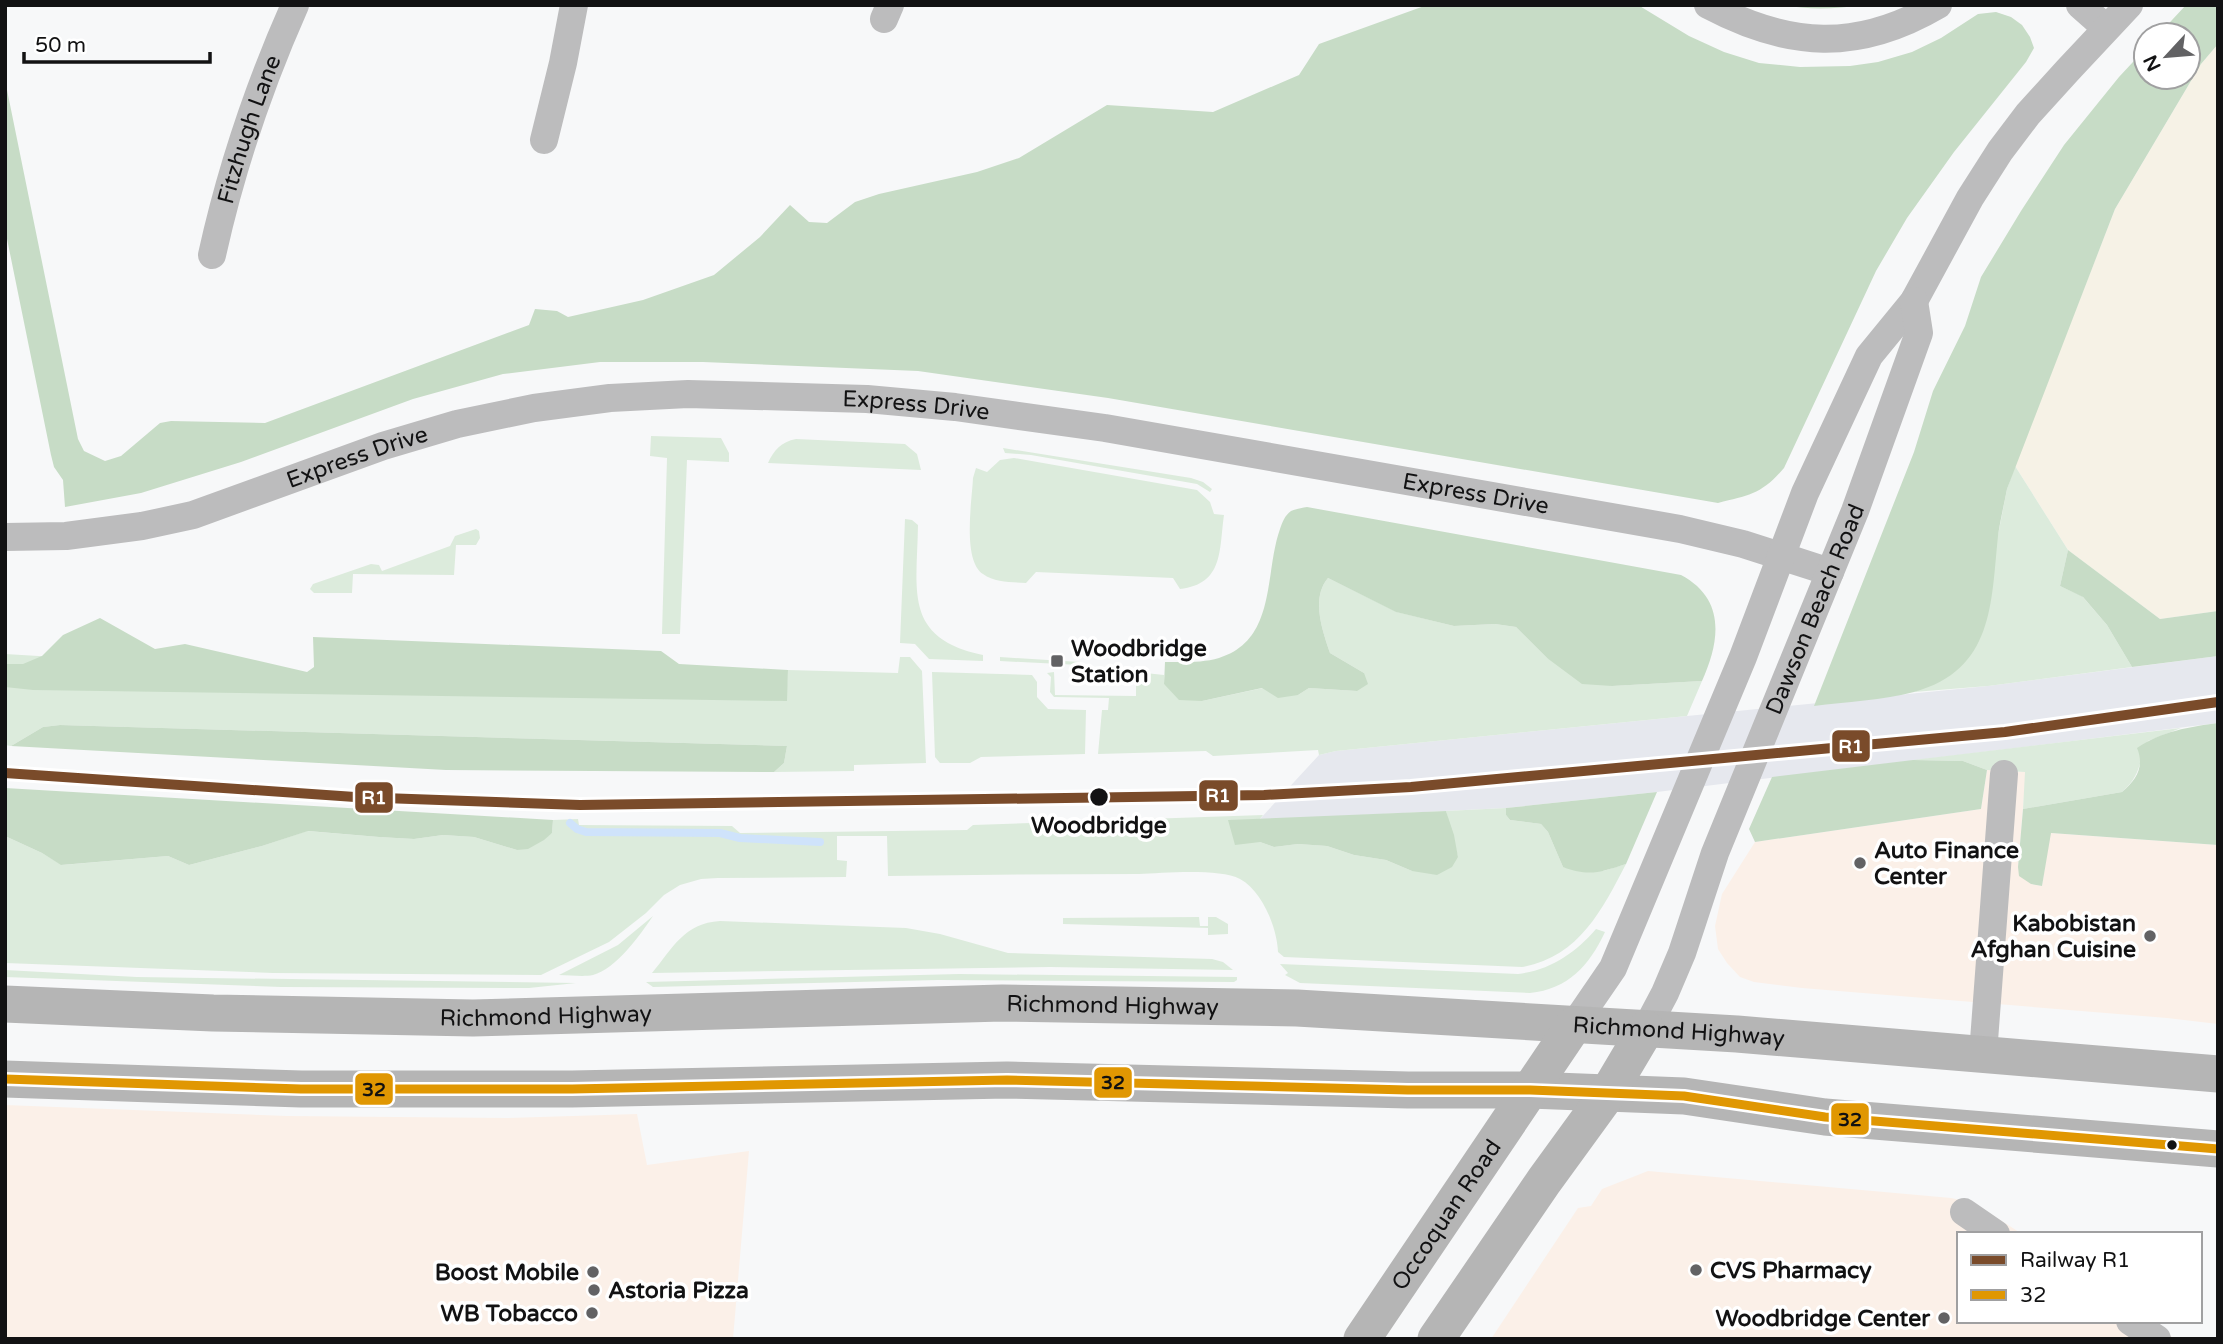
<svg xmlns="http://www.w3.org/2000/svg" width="2223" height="1344" font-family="'Varela Round',sans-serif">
	<rect width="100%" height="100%" fill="#f7f8f9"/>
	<path fill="#fbf0e8" d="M1987,770L2026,772L2018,867L2031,884L2042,886L2050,833L2218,845V1024L2167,1018L1802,988L1754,982L1740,977L1727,963L1718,949L1715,926L1722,894L1755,842L1981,809Z
		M5,1105L287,1116L508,1118L637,1114L647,1165L749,1151L733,1339H5Z
		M1648,1171L1951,1198L1974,1203L2022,1234H1959V1321H2150L2175,1339H1491L1578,1208L1591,1206L1602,1189Z"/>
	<path fill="#f6f2e6" d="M2218,44V611L2160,619L2068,550L2015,466L2115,209L2201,64Z"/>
	<path fill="#e6e8ee" d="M2218,656V723L1657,792L1506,808L1259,820L1319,755L1336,751L1988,686Z"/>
	<path fill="#dcebdc" d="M651,436L721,438L729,453V462L687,460L680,634H662L667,458L650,456Z
		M796,439L905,444L917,454L921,470L768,463C774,450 781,442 796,439Z
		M1003,448L1191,478L1203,482L1212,489L1210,492L1197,484L1031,455L1005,453Z
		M1014,458L1197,490L1210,502L1214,514L1224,515C1219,550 1224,584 1180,589L1173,578L1036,572L1026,583C1012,582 995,583 983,574C962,560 972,501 973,478L976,468L987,472L1000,460Z
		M2015,466L2068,550L2060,586L2082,596L2107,625L2132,667L1988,686L1914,692L1948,676L1998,535L2007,489Z
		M905,519L912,520L918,525C917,591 903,638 983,655V661L929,659L915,644L900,643Z
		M476,529L479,531L480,538L476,545H456L454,575L353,574L352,593H314L310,589L313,584L371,564L379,565L382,571L450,546L455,536Z
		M1328,578L1397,612L1454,626L1495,624L1516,627L1547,658L1612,686L1702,681L1687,716L1336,751L1319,755L1318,750L1213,756L1206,751L1098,754L1102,710H1108L1109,698L1054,697L1050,692L1051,677L1047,673L1054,672L1055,695L1136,696V672L1164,675V684L1202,701L1263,688L1298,695L1309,688L1357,691L1364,673L1330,653C1322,630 1311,598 1328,578Z
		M5,654L786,701L788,670L898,673L900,657H910L922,671L926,763L854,765V771L774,772L784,763L787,746L60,725L43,727L11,746L5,745Z
		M1000,657L1080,662V665L1000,661Z
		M932,672L1032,675L1037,682V697L1048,709L1086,710L1085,754L981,757L970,763H940L935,757Z
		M2181,728L2148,741C2137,763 2143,773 2122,792L2023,809L2025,772L1987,770L1963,761L1913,760Z
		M1506,808V815L1510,820L1541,824L1548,832L1563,867L1603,871L1626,864C1602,910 1579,957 1522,967L1284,957L1278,952C1277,927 1262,891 1240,879C1219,868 1163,873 1139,874C1055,874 971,875 888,876L887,836H837V860L847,861L846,877L718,878L701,879L680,885L664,895L646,913L609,942L541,975L273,973L5,963V836L42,853L62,865L168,856L189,865L262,846L307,831L379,837L414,839L443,835L474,837L517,850L552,833L553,820L578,819L579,825L732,826L740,833L967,830L973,825L1263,815L1259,820L1229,821L1260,842L1274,847L1298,844L1327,846L1354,855L1386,860L1412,871L1458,857L1446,811Z
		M653,916C640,935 616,969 593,975C583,977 570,975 559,975L618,945Z
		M1199,917L1200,926H1208V917H1216L1228,924V934L1208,935V928L1063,924V918Z
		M720,921L906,928L940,934L1008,953L1212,959L1223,962L1233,970L1050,967L652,973C673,948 684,923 720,921Z
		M1596,929L1605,932C1589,966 1568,989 1530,993L1300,983L1285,975L1288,973L1280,964L1518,974C1551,970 1575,953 1596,929Z
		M5,970L137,977L576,983L529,988L281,987L5,977Z
		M959,974L1237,977V980L1234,982L938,980L653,987L646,982Z"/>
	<path fill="#c7dcc6" d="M1427,5H1638L1689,36L1724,52L1759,63L1800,67L1850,66L1878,62L1912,52L1941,38L1978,14L1996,12L2011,17L2022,25L2030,37L2034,48L2026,62L1954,152L1907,218L1876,271L1784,468C1762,494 1750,495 1718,503L1108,398L918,371L703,362H600L503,374L413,399L241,462L141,493L65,507L63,480L54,467L51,455L5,229V80L78,439L84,451L105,461L121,456L160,423L171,421L265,423L529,325L535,309L557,311L568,317L643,300L714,275L760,237L790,205L809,222L827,223L855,202L879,194L977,172L1019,158L1107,105L1213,112L1299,75L1319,44Z
		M1782,5H1863C1835,9 1810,10 1782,5Z
		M2186,5H2218V44L2201,64L2115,209L2007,489C2004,505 2000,521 1998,536C1991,603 1994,670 1914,692C1884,700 1845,702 1814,706L1914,452L1933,391L1965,326L1981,277L2021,211L2064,145L2119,77L2146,48V77H2188V35H2158Z
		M1307,507L1681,575C1726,599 1720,641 1702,681L1612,686L1582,684L1547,658L1516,627L1495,624L1454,626L1396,612L1328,578C1311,598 1322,630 1330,653L1364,673L1368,684L1357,691L1309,688L1298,695L1278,698L1262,688L1202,701L1179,700L1164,684L1165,662C1183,662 1202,663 1219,658C1277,640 1264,574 1280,529C1282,523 1285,515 1291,511C1296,509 1302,508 1307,507Z
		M2068,550L2160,619L2218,611V656L2132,667L2107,625L2083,597L2060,586Z
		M100,618L155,649L185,644L307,672L314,667L313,637L661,651L679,664L788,670L787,701L33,690L5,687V664H23L42,656L63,635Z
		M2218,723V845L2051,833L2042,886L2031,884L2019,876L2018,867L2023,809L2122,792C2136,780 2145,767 2137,748C2162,731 2189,727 2218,723Z
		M60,725L787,746L784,763L774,772L446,770L11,746L43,727Z
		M1913,760L1963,761L1987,770L1981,809L1755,842L1749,829L1772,777Z
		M5,788L553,820L552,833L544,840L528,849L517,850L474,837L443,835L414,839L379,837L308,831L262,846L189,865L168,856L61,865L42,853L5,836Z
		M1657,792L1626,864C1601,872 1589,877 1563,867L1548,832L1541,824L1510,820L1506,815V808Z
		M1446,811L1454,835L1458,857L1452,867L1437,875L1412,871L1386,860L1354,855L1327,846L1298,844L1274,847L1260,842L1235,845L1228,820Z"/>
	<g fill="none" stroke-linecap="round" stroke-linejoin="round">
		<path stroke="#cfe3fb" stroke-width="8" d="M570,823L577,829L586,832L720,833L740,838L820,842"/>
		<g stroke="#bcbcbd" stroke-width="28">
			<path d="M1708,5C1789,48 1858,52 1938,5"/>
			<path d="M2080,5L2106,28"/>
			<path d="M884,19L890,5"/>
			<path d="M544,140L563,63L574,5"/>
			<path id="s1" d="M212,255C231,169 259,86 295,5"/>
			<path id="s2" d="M5,537L66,536L142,526L193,515L383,446L457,424L534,408L610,398L688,394L867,399L955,407L1105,428L1680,529L1743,544L1830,572"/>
			<path d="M1574,1025L1613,968L1743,657L1805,493L1869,356L1914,301L1970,198L2000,151L2028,114L2068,70L2129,5"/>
			<path id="s3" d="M1646,1029L1665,993L1682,953L1715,853L1855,511L1919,333L1914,301"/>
			<path d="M1983,1054L2004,774"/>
			<path d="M1964,1212L1996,1234"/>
			<path d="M2130,1321L2157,1339"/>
		</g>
		<g stroke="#b5b5b5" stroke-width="37">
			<path id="s4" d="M5,1004L213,1013L473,1018L1002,1003L1297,1008L1737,1034L2218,1074"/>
			<path d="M5,1079L301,1089H572L1007,1080L1408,1090H1530L1684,1096L1825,1117L2218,1149"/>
			<path id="s5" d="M1362,1339L1574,1025"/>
			<path d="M1436,1339L1544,1181L1608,1093L1646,1029"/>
		</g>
		<defs>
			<path id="bus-1" d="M5,1079L301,1089H572L1007,1080L1408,1090H1530L1684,1096L1825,1117L2218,1149"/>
		</defs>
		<use href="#bus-1" stroke="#fff" stroke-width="14"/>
		<use href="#bus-1" stroke="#e09702" stroke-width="9"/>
		<defs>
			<path id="rail-1" d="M5,773L355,797L580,805L1264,795L1411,787L2005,732L2218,702"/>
		</defs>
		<use href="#rail-1" stroke="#fff" stroke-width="16"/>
		<use href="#rail-1" stroke="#7a4b2a" stroke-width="10"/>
	</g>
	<g fill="#626264" stroke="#fff" stroke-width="2.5">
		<rect x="1050" y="654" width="14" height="14" rx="3.5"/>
		<circle cx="1860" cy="863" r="7"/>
		<circle cx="2150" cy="936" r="7"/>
		<circle cx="1696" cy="1270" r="7"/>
		<circle cx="593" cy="1272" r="7"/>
		<circle cx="594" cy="1290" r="7"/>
		<circle cx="592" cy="1313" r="7"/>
		<circle cx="1944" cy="1318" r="7"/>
	</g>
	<g fill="#121213" stroke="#fff" stroke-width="2.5">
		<circle cx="1099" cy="797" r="10"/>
		<circle cx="2172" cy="1145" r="6"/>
	</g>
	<g text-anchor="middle" stroke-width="7" stroke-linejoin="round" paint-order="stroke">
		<g font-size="23" fill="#121213" stroke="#fff">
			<text dy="8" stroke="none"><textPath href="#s1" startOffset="131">Fitzhugh Lane</textPath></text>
			<text dy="8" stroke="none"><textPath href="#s2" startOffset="931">Express Drive</textPath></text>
			<text dy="8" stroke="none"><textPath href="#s2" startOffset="364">Express Drive</textPath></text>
			<text dy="8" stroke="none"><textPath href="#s2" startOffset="1498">Express Drive</textPath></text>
			<text dy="8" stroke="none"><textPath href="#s3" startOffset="453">Dawson Beach Road</textPath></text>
			<text dy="8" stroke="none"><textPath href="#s4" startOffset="1108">Richmond Highway</textPath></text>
			<text dy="8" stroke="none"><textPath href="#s4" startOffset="541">Richmond Highway</textPath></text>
			<text dy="8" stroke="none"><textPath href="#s4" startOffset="1675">Richmond Highway</textPath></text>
			<text dy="8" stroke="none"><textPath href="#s5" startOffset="150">Occoquan Road</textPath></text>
		</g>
		<g font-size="23" font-weight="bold" fill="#121213" stroke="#fff" text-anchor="start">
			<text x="1071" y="656">Woodbridge<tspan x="1071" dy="26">Station</tspan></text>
			<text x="1874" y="858">Auto Finance<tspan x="1874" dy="26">Center</tspan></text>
			<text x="2136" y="931" text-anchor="end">Kabobistan<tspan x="2136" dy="26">Afghan Cuisine</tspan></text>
			<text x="1710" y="1278">CVS Pharmacy</text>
			<text x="579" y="1280" text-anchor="end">Boost Mobile</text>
			<text x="608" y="1298">Astoria Pizza</text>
			<text x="578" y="1321" text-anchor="end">WB Tobacco</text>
			<text x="1930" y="1326" text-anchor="end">Woodbridge Center</text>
		</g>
		<g font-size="23" font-weight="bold" fill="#121213" stroke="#fff">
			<text x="1099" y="833">Woodbridge</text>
		</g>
	</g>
	<g stroke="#fff" stroke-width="2.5">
		<rect x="1831" y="729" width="40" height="34" rx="7" fill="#7a4b2a"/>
		<rect x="1198" y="779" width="41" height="33" rx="7" fill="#7a4b2a"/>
		<rect x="354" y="781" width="40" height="33" rx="7" fill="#7a4b2a"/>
		<rect x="1093" y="1066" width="40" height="33" rx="7" fill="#e09702"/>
		<rect x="354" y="1072" width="40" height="34" rx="7" fill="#e09702"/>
		<rect x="1830" y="1102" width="40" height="34" rx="7" fill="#e09702"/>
	</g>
	<g font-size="19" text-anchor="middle" font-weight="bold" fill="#fff">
		<text x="1851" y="753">R1</text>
		<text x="1218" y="802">R1</text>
		<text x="374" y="804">R1</text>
	</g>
	<g font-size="19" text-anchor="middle" font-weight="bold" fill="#111">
		<text x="1113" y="1089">32</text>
		<text x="374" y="1096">32</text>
		<text x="1850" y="1126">32</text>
	</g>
	<rect width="2223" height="1344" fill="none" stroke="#121213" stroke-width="14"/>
	<rect x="1957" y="1232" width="245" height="91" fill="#ffffff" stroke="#a0a0a1" stroke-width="2"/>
	<rect x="1971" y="1255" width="35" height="10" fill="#7a4b2a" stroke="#a0a0a1" stroke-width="2"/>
	<text x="2020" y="1267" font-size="21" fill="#121213">Railway R1</text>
	<rect x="1971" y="1290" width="35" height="10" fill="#e09702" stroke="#a0a0a1" stroke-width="2"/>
	<text x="2020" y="1302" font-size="21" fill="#121213">32</text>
	<g transform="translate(2167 56) rotate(244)"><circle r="33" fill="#ffffff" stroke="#a0a0a1" stroke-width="2"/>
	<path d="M0-5L12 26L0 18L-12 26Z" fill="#626264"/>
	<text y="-10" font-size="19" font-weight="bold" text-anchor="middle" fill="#121213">N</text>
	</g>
	<path d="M24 52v10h186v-10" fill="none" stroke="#121213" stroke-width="3.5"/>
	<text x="35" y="52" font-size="21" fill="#121213" stroke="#ffffff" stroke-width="5" paint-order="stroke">50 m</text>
</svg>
